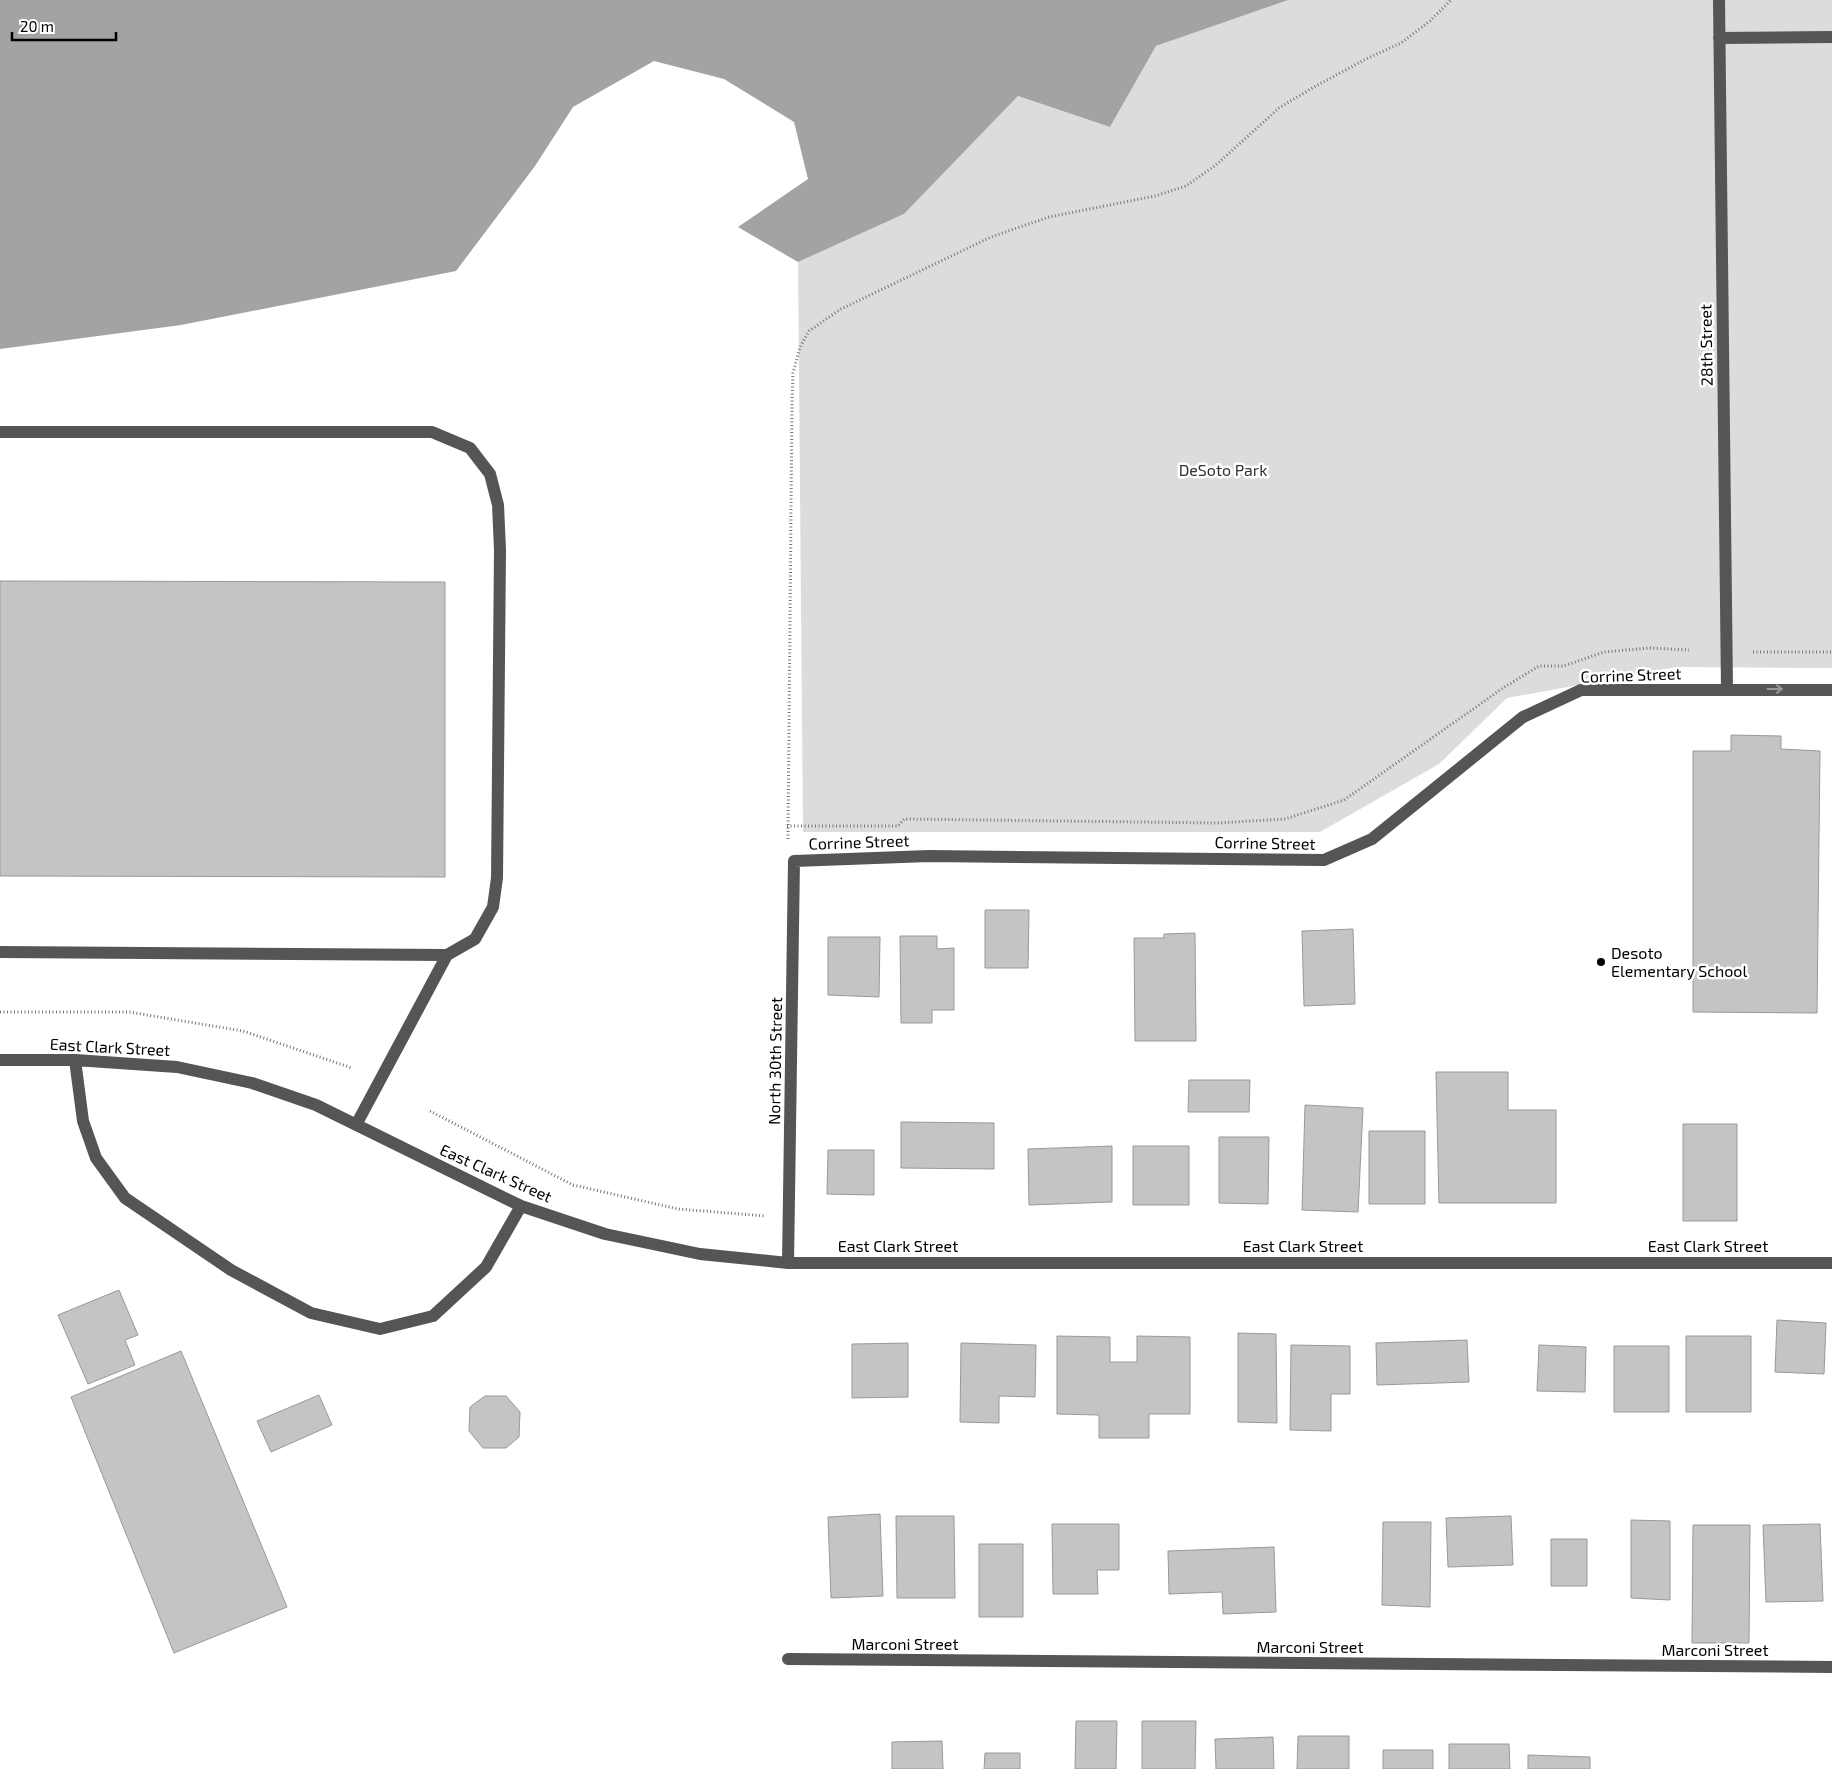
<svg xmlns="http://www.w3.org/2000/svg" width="1832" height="1769" font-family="'Exo 2',sans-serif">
	<rect width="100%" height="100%" fill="#fff"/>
	<path fill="#dcdcdc" d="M1286,0H1832V668L1677,667L1507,698L1439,764L1320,832H803L798,262L904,214L1018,96L1110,127L1156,46Z"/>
	<path fill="#a3a3a3" d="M0,0H1288L1156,46L1110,127L1018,96L904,214L798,262L738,227L808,179L794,122L724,79L654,61L573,107L535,166L456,271L181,325L0,349Z"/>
	<path fill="#c4c4c4" stroke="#999" d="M0,581L445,582V877L0,876Z
		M1731,735L1781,736V749L1820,751L1817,1013L1693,1012V751H1731Z
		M985,910H1029L1028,968H985Z
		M1353,929L1355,1004L1304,1006L1302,931Z
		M1195,933L1196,1041H1135L1134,938H1164V934Z
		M900,936H937V949L954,948V1010H932V1023H901Z
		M828,937H880L879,997L828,995Z
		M1436,1072H1508V1110H1556V1203H1439Z
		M1189,1080H1250L1249,1112H1188Z
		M1305,1105L1363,1108L1358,1212L1302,1210Z
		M901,1122L994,1123V1169L901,1168Z
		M1683,1124H1737V1221H1683Z
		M1369,1131H1425V1204H1369Z
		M1219,1137H1269L1268,1204L1219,1203Z
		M1112,1146V1202L1029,1205L1028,1149Z
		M1133,1146H1189V1205H1133Z
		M828,1150H874V1195L827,1194Z
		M119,1290L138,1335L125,1340L135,1365L88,1384L58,1315Z
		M1777,1320L1826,1323L1824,1374L1775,1372Z
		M1238,1333L1276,1334L1277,1423L1238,1422Z
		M1057,1336L1110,1337V1362H1137V1336L1190,1337V1414H1149V1438H1099V1415L1057,1414Z
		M1686,1336H1751V1412H1686Z
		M1467,1340L1469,1382L1377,1385L1376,1343Z
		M908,1343V1397L852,1398V1344Z
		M961,1343L1036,1345L1035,1397L999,1396V1423L960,1422Z
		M1291,1345L1350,1346V1394H1331V1431L1290,1430Z
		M1539,1345L1586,1347L1585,1392L1537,1391Z
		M1614,1346H1669V1412H1614Z
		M181,1351L287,1607L174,1653L71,1397Z
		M319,1395L332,1425L271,1452L257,1421Z
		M485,1396H506L520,1412L519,1437L506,1448H483L469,1431L470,1407Z
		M880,1514L883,1596L831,1598L828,1517Z
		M896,1516H954L955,1598H897Z
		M1511,1516L1513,1565L1448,1567L1446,1518Z
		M1631,1520L1670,1521V1600L1631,1598Z
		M1383,1522H1431L1430,1607L1382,1605Z
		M1052,1524H1119V1570H1097L1098,1594H1053Z
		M1820,1524L1823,1601L1766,1602L1763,1525Z
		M1693,1525H1750L1749,1643H1692Z
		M1551,1539H1587V1586H1551Z
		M979,1544H1023V1617H979Z
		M1274,1547L1276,1612L1223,1614L1222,1592L1169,1594L1168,1551Z
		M1076,1721H1117L1116,1769H1075Z
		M1142,1721H1196L1195,1769H1142Z
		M1298,1736H1349V1769H1297Z
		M1273,1737L1274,1769H1216L1215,1739Z
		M942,1741L943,1769H892V1742Z
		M1449,1744H1509L1510,1769H1449Z
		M1383,1750H1433V1769H1383Z
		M985,1753H1020V1769H984Z
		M1528,1755L1590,1757V1769H1528Z"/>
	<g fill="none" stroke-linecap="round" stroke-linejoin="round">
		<path stroke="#777" stroke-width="3" stroke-dasharray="1 2.5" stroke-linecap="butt" d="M1753,652H1832
			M787,826H898L904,819L1218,823L1285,819L1344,800L1503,688L1539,666H1564L1604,652L1649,648L1689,650
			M788,839L792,403L793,373L800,347L809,331L841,309L991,237L1049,217L1155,196L1186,186L1216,165L1279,108L1314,87L1366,59L1401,43L1430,21L1451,0
			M0,1012H129L243,1031L352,1068
			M430,1111L573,1185L678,1209L766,1216"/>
		<path stroke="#555" stroke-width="12" d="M1719,0L1727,689
			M1719,38L1832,37
			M0,432H432L470,448L490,474L498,505L500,550L497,878L493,907L475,939L447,955L0,952
			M0,1060H75L177,1067L252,1083L316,1105L521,1206L605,1234L700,1254L788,1263H1832
			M75,1060L83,1121L96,1158L125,1198L231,1270L311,1313L380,1329L433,1316L486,1267L521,1206
			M356,1125L447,955
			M788,1263L794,861L929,856L1324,860L1372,839L1523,717L1581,690H1832
			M788,1659L1832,1667"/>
	</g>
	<defs><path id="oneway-shaft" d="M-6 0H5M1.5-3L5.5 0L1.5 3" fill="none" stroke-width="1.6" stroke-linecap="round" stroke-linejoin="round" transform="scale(1.25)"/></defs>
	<use stroke="#999" href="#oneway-shaft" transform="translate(1775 689)"/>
	<circle fill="#000" stroke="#fff" stroke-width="2" cx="1601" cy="962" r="5"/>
	<g text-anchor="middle" stroke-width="5" stroke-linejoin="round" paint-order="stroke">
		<g font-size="16" fill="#000" stroke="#fff">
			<text transform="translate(1706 345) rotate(-91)" y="6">28th Street</text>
			<text transform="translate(1631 675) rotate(-2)" y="6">Corrine Street</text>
			<text transform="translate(859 842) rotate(-2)" y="6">Corrine Street</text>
			<text transform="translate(1265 843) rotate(1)" y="6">Corrine Street</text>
			<text transform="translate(110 1047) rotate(3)" y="6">East Clark Street</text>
			<text transform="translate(775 1061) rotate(-89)" y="6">North 30th Street</text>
			<text transform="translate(496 1173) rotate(24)" y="6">East Clark Street</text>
			<text x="898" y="1252">East Clark Street</text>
			<text x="1303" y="1252">East Clark Street</text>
			<text x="1708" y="1252">East Clark Street</text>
			<text x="905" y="1650">Marconi Street</text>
			<text x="1310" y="1653">Marconi Street</text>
			<text x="1715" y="1656">Marconi Street</text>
		</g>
		<g font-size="16" fill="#333" stroke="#fff">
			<text x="1223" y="476">DeSoto Park</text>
		</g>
		<g font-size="16" fill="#000" stroke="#fff" text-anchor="start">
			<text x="1611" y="959">Desoto<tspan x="1611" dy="18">Elementary School</tspan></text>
		</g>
	</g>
	<path d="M12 32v8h104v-8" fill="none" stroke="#000000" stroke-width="2.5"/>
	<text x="20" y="32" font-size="15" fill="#000000" stroke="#ffffff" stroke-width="4" paint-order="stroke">20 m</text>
</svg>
